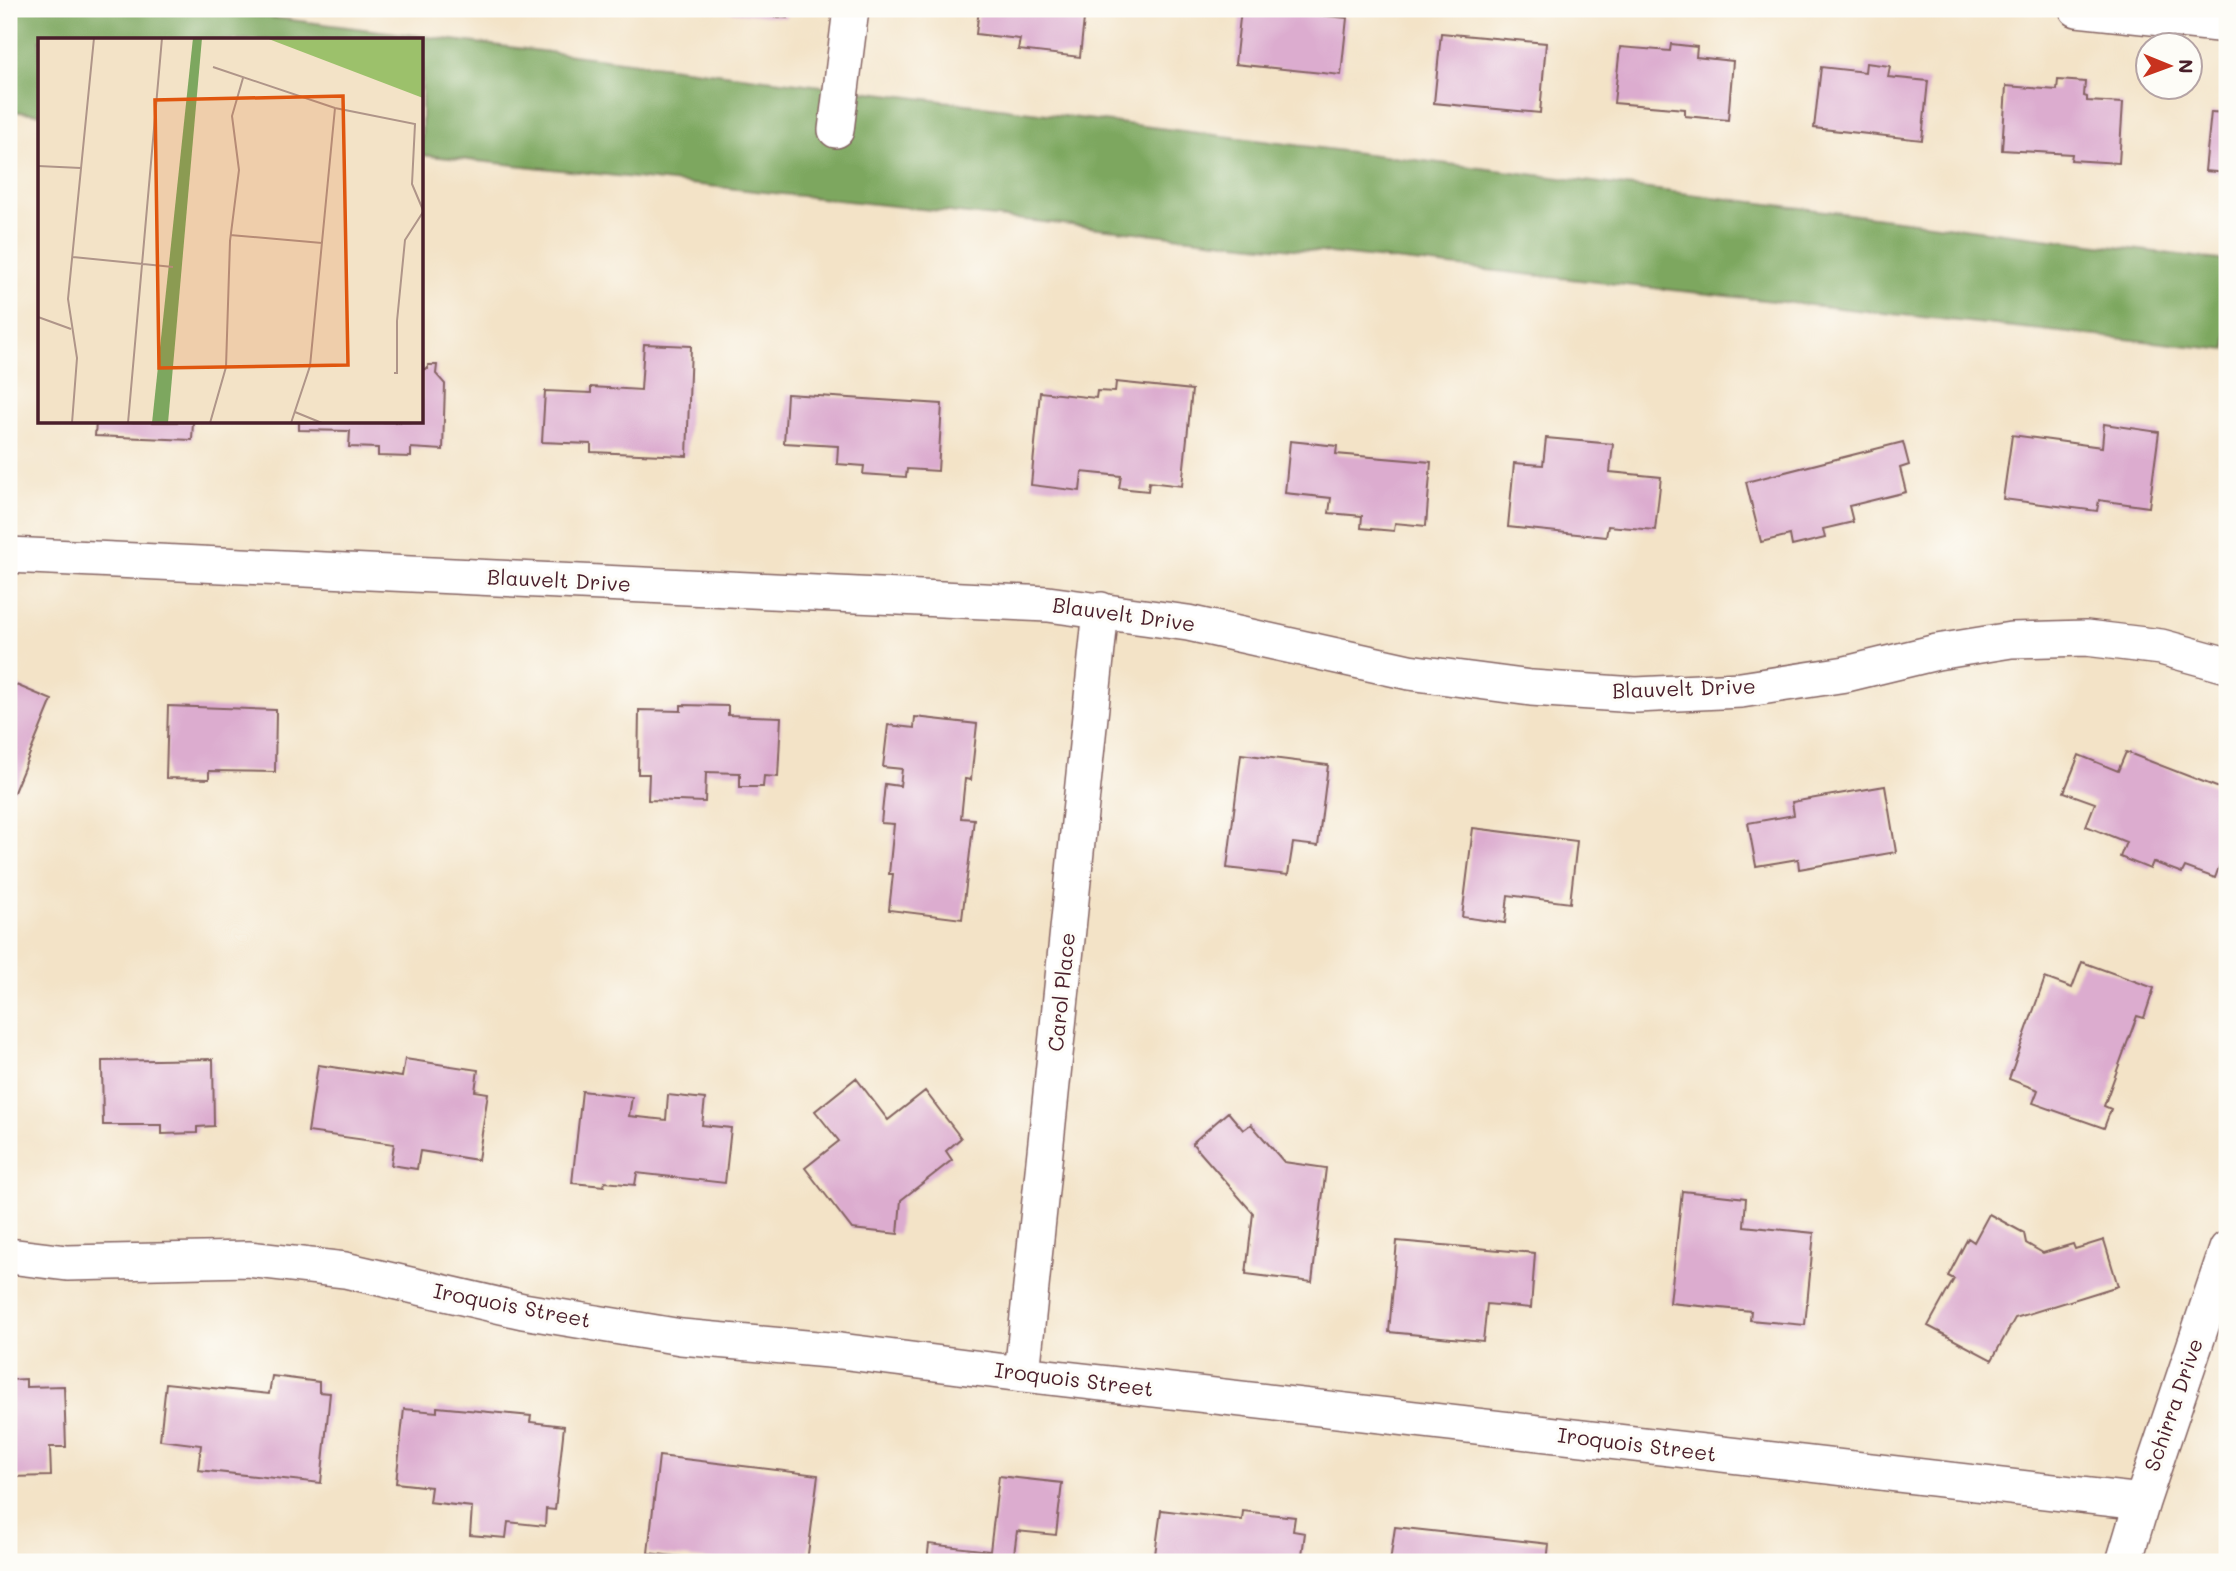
<svg xmlns="http://www.w3.org/2000/svg" width="2236" height="1571" font-family="Mali,sans-serif">
	<rect width="100%" height="100%" fill="#fdfcf7"/>
	<filter id="ink" filterUnits="userSpaceOnUse"><feTurbulence type="fractalNoise" baseFrequency=".0143" numOctaves="2"/><feDisplacementMap in="SourceGraphic" scale="14" xChannelSelector="R" yChannelSelector="G"/><feConvolveMatrix kernelMatrix="1 2 1 2 8 2 1 2 1" color-interpolation-filters="sRGB"/></filter>
	<filter id="wash" filterUnits="userSpaceOnUse"><feTurbulence type="fractalNoise" baseFrequency=".00686" numOctaves="4" result="noise"/><feDisplacementMap in="SourceGraphic" scale="28" xChannelSelector="R" yChannelSelector="G"/><feGaussianBlur stdDeviation="1.57" result="paint"/><feColorMatrix in="noise" values="0 0 0 0 0 0 0 0 0 0 0 0 0 0 0 0 0 1.4 0 .05"/><feComposite in="paint" operator="in"/></filter>
	<g filter="url(#wash)">
		<rect width="100%" height="100%" fill="#f3e3c7"/>
		<path fill="#7da75f" stroke="#646345" stroke-width="2" d="M9,9H203L2227,261V350L422,155V40H40V114L9,111Z"/>
		<g id="blocks">
			<path fill="#dcaccf" d="M720,9H788L787,18L720,11Z
				M979,9H1085L1080,57L1018,50L1020,39L976,34Z
				M1241,9H1300L1299,13L1347,18L1341,75L1235,64Z
				M1441,33L1546,43L1540,113L1434,103Z
				M1671,44L1697,47L1696,57L1733,61L1728,120L1685,116V109L1614,103L1620,47L1670,51Z
				M1866,63L1890,66L1888,77L1928,81L1922,140L1814,128L1821,67L1865,72Z
				M2058,80L2085,82L2084,96L2087,97V101L2123,103L2119,163L2071,160L2072,154L2002,150L2006,86L2057,90Z
				M2211,112L2227,113V173L2205,171Z
				M644,344L691,346L687,456L591,452V444L542,442L545,391L591,393V387L641,390Z
				M428,365H437L436,374L445,384L443,450L411,448V457L378,456V448L349,447L350,431L299,430V422H422V369H428Z
				M1116,382L1192,390L1182,486L1149,482L1148,491L1119,488L1121,476L1082,472L1080,491L1031,485L1040,392L1096,398L1097,391L1115,392Z
				M787,394L942,404L938,471L907,469L906,477L863,474L864,466L837,464L838,446L784,443Z
				M96,422H193L192,440L95,436Z
				M2104,424L2159,432L2149,507L2099,500L2097,511L2003,499L2012,435L2102,447Z
				M1546,438L1613,444L1610,472L1661,477L1655,530L1608,526L1606,537L1508,527L1514,463L1543,465Z
				M1290,441L1337,446L1336,454L1431,462L1426,526L1395,523L1394,531L1361,528L1362,516L1329,513L1331,498L1285,493Z
				M1903,442L1909,465L1900,468L1906,492L1849,506L1853,522L1823,529L1825,538L1792,546L1790,535L1761,542L1746,482Z
				M9,682L52,700L14,792L9,790Z
				M681,705L728,706V715L781,717L778,777L764,776L763,787H740V773L706,772L705,802L648,800L649,774H638L639,710L681,711Z
				M168,706L276,710L275,772L209,771V779L166,778Z
				M915,717L977,724L971,780L965,779L961,818L974,819L962,919L889,910L893,874H889L894,824L881,823L885,784L900,786L902,769L883,767L888,725L914,728Z
				M2126,752L2227,791V858L2223,856L2215,878L2185,867L2182,873L2153,862L2150,869L2120,857L2126,842L2086,826L2095,803L2064,792L2079,755L2118,771Z
				M1241,754L1328,765L1318,846L1293,843L1288,875L1227,868Z
				M1885,786L1896,852L1799,869L1798,859L1756,866L1748,823L1794,815L1792,802Z
				M1473,828L1577,841L1570,903L1508,895L1505,923L1462,917Z
				M2082,962L2154,988L2144,1018L2137,1016L2104,1106L2111,1109L2104,1128L2033,1103L2038,1090L2009,1079L2045,978L2072,988Z
				M213,1059L214,1126L197,1127V1133L162,1134V1125H103L102,1061Z
				M405,1059L478,1070L475,1091L488,1093L478,1160L420,1151L417,1169L391,1165L394,1144L308,1132L318,1065L402,1077Z
				M856,1078L888,1120L925,1091L961,1138L946,1151L952,1160L901,1200L898,1234L852,1229L805,1168L839,1141L815,1111Z
				M582,1091L632,1097L629,1116L666,1120L668,1095L705,1099L702,1125L731,1128L725,1183L637,1173L635,1185L605,1182L604,1186L572,1183Z
				M1228,1112L1243,1130L1251,1124L1284,1162L1326,1168L1312,1282L1246,1274L1253,1213L1192,1143Z
				M1682,1191L1746,1198L1744,1226L1814,1233L1805,1325L1750,1320L1751,1311L1670,1303Z
				M1989,1214L2024,1233L2026,1243L2043,1253L2073,1244L2075,1249L2104,1240L2118,1286L2015,1318L1992,1360L1928,1326L1954,1279L1948,1276L1968,1238L1974,1242Z
				M1397,1241L1535,1253L1531,1308L1487,1304L1483,1341L1389,1332Z
				M272,1376L319,1382V1392L330,1393L321,1483L198,1470L201,1445L160,1440L166,1383L269,1394Z
				M26,1379V1387L64,1386L66,1447H50L51,1476L9,1477V1380Z
				M437,1407L531,1416L530,1422L564,1426L555,1510L546,1509L545,1526L508,1522L506,1538L470,1535L472,1507L429,1502L431,1487L396,1483L404,1409L437,1412Z
				M659,1456L818,1475L807,1562H727L648,1553Z
				M999,1476L1062,1483L1056,1535L1017,1531L1013,1562H927L929,1544L990,1551Z
				M1161,1510L1242,1520L1243,1511L1295,1517L1293,1531L1305,1533L1301,1562H1154Z
				M1395,1527L1549,1544L1547,1562H1390Z"/>
		</g>
	</g>
	<g filter="url(#ink)">
		<use href="#blocks" fill-opacity="0" stroke="#856462" stroke-width="2"/>
		<g fill="none" stroke-linecap="round" stroke-linejoin="round">
			<defs>
				<path id="minor" d="M2077,9L2227,25
					M836,130L851,9
					M9,555L1048,604L1188,623L1409,672L1531,688L1636,695L1741,690L1846,674L1937,652L2011,640L2086,638L2161,647L2227,665
					M9,1256L67,1263L248,1259L345,1270L523,1311L681,1337L840,1351L1022,1374L2142,1502
					M1022,1374L1101,610
					M2124,1562L2142,1502L2227,1249"/>
			</defs>
			<use href="#minor" stroke="#856462" stroke-width="38"/>
			<use href="#minor" stroke="#fff" stroke-width="35"/>
		</g>
	</g>
	<g text-anchor="middle" stroke-width="6" stroke-linejoin="round" paint-order="stroke">
		<g font-size="21" fill="#4a1f2b" stroke="#fdfcf7">
			<text transform="translate(559 581) rotate(3)" y="7">Blauvelt Drive</text>
			<text transform="translate(1124 615) rotate(8)" y="7">Blauvelt Drive</text>
			<text transform="translate(1684 689) rotate(-2)" y="7">Blauvelt Drive</text>
			<text transform="translate(1062 992) rotate(-84)" y="7">Carol Place</text>
			<text transform="translate(512 1306) rotate(11)" y="7">Iroquois Street</text>
			<text transform="translate(1074 1380) rotate(7)" y="7">Iroquois Street</text>
			<text transform="translate(2174 1405) rotate(-71)" y="7">Schirra Drive</text>
			<text transform="translate(1637 1445) rotate(7)" y="7">Iroquois Street</text>
		</g>
	</g>
	<g transform="translate(38 38)">
		<rect width="385" height="385" fill="#f3e3c7"/>
		<path d="M228,0H385V60Z" fill="#9cc16b"/>
		<path d="M155,0H164L130,385H114Z" fill="#7da75f"/>
		<path fill="none" stroke="#af9589" stroke-width="2" d="M175,29L297,70L377,86L374,146L385,172M0,128L43,130M192,197L284,205M35,219L135,229M0,279L33,291M356,335H359V283L367,202L385,174M257,374L284,385M34,385L39,320L30,261L56,0M90,385L124,0M172,385L188,329L192,203L201,132L194,78L205,40M253,385L272,328L297,70"/>
		<path fill="#e0560e" fill-opacity="0.15" stroke="#e0560e" stroke-width="3.5" d="M305,58L310,327L121,330L117,62Z"/>
		<rect width="385" height="385" fill="none" stroke="#4a1f2b" stroke-width="3.5"/>
	</g>
	<rect width="2236" height="1571" fill="none" stroke="#fdfcf7" stroke-width="35"/>
	<g transform="translate(2169 66) rotate(91)"><circle r="33" fill="#fdfcf7" stroke="#b5a4a5" stroke-width="2"/>
	<path d="M0-5L12 26L0 18L-12 26Z" fill="#c8321e"/>
	<text y="-10" font-size="19" font-weight="bold" text-anchor="middle" fill="#4a1f2b">N</text>
	</g>
</svg>
